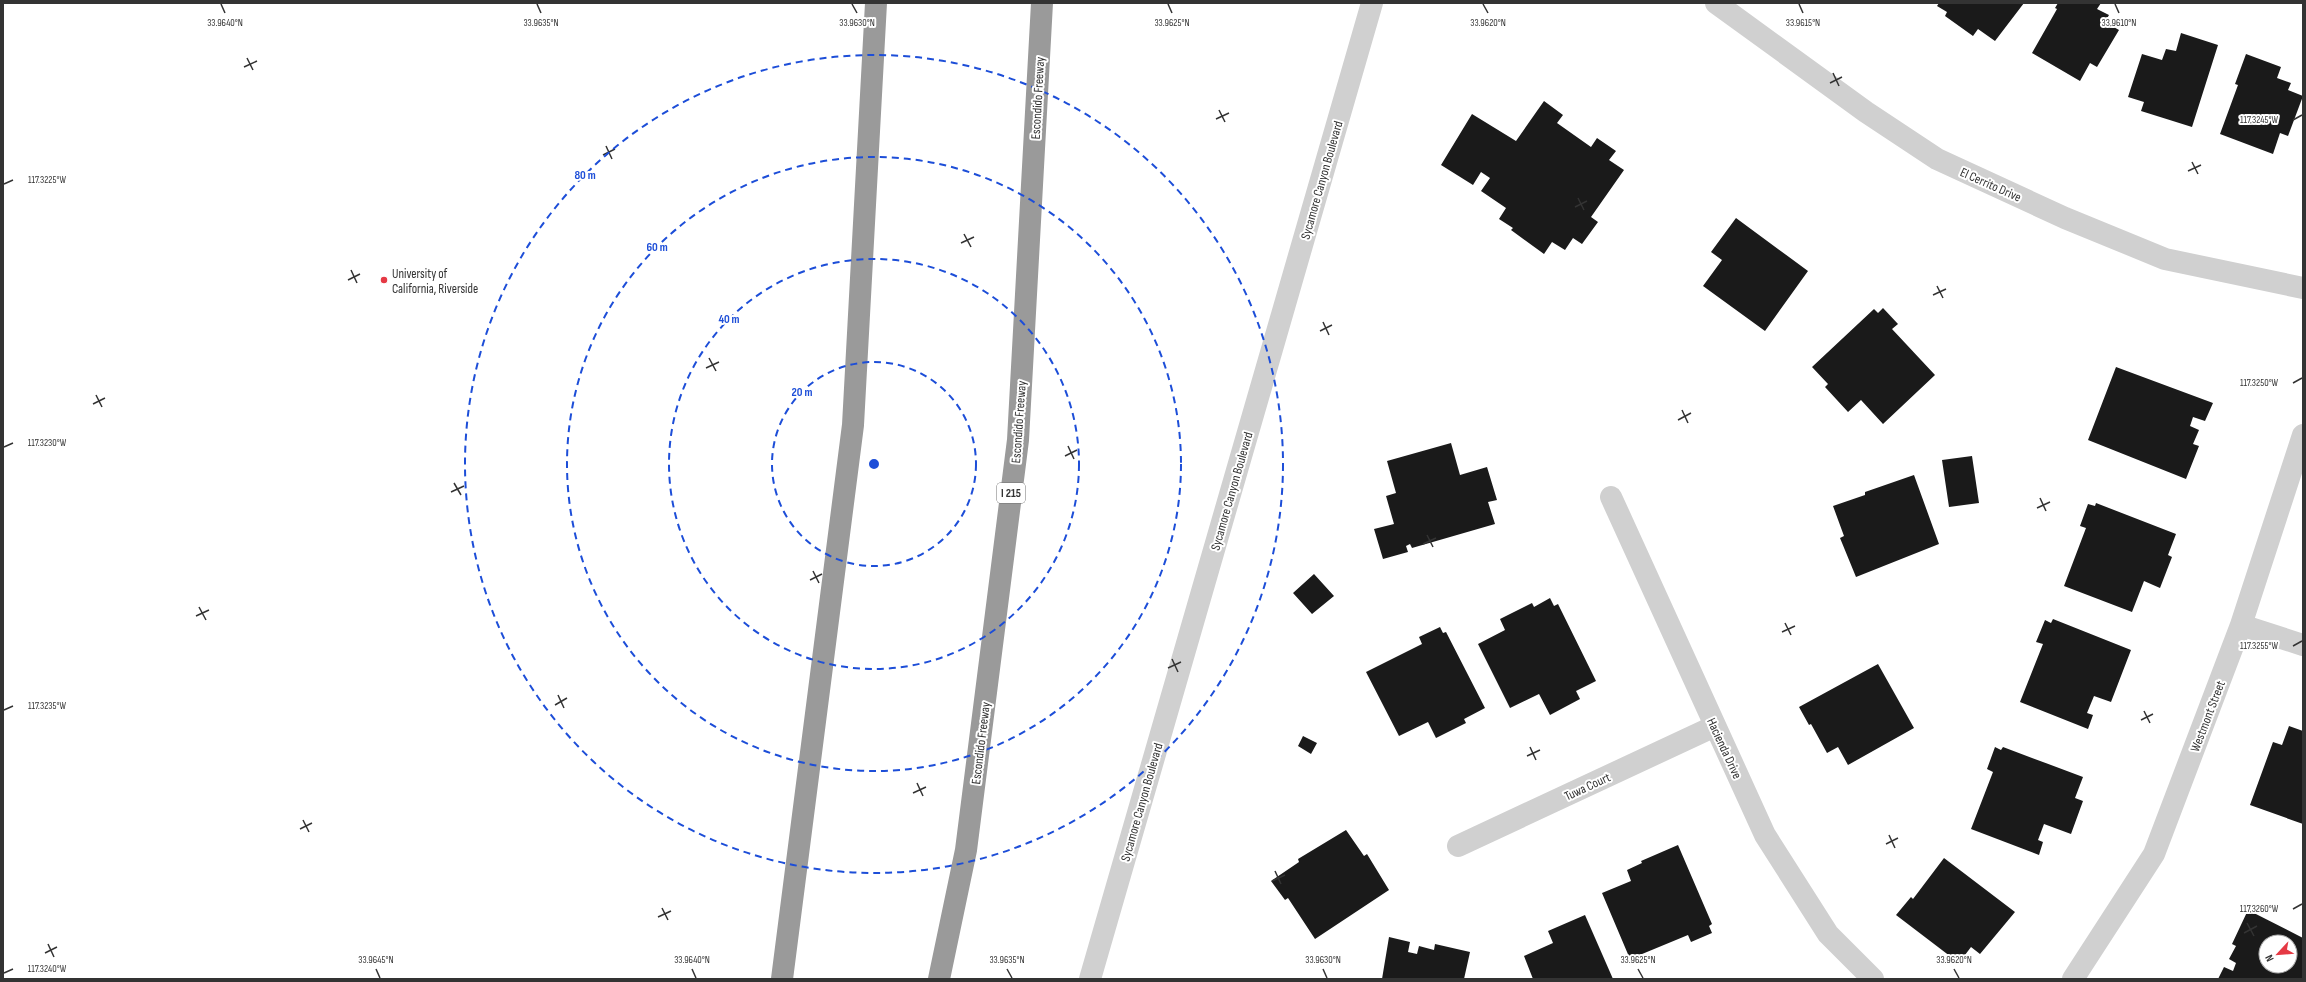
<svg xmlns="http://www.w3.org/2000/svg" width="2306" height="982" font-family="'Sofia Sans Condensed',sans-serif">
	<rect width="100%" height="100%" fill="#fff"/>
	<path fill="#1a1a1a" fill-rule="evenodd" d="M1939,3H2024L1995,41L1978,29L1973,36L1945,16L1947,12L1937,6Z
		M2058,3H2101L2097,9L2109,15L2105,22L2119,30L2097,67L2090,63L2080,81L2032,53L2057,9L2055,8Z
		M2181,33L2218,45L2192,127L2141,111L2144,102L2128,97L2142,54L2162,60L2166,49L2176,51Z
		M2246,54L2281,67L2277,78L2291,83L2288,90L2303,96L2288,136L2280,133L2273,154L2220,134L2238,85L2235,84Z
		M1544,101L1563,115L1557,123L1591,147L1597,138L1616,151L1609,160L1624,170L1591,217L1598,222L1582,244L1573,238L1565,250L1552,242L1544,254L1511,230L1513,228L1499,219L1506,208L1481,191L1490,178L1481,172L1473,185L1441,165L1472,114L1516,141Z
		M1736,218L1808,271L1765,331L1703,286L1722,260L1711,252Z
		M1883,308L1898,324L1892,329L1935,375L1883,424L1861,400L1848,412L1825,387L1828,384L1812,367L1874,309L1878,313Z
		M2116,367L2213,403L2205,421L2193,417L2190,426L2199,430L2193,444L2199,446L2186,479L2088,440Z
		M1451,443L1460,475L1487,467L1497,500L1488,502L1495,524L1412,548L1410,544L1406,546L1408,552L1383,559L1374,529L1394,524L1386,496L1396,493L1387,461Z
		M1972,456L1979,503L1949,507L1942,460Z
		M1914,475L1939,544L1856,577L1840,538L1844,536L1833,506L1865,495V492Z
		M2096,503L2176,534L2168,555L2172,557L2160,588L2144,581L2132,612L2064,586L2086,528L2080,526L2088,504L2095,506Z
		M1314,574L1334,596L1312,614L1293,593Z
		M1550,598L1554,606L1558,604L1596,681L1576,691L1580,699L1550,715L1539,694L1510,708L1478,644L1505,630L1500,619L1532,603L1534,607Z
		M2053,619L2131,650L2111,702L2094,696L2087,713L2093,715L2088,729L2020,702L2043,644L2036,642L2045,620L2051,623Z
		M1440,627L1443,633L1446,632L1485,708L1464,719L1466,723L1436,738L1428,722L1399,736L1366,672L1422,644L1419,637Z
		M1878,664L1914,728L1848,765L1838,747L1827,753L1811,724L1809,725L1799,707Z
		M2289,726L2303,731V824L2250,805L2273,742L2282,745Z
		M1303,736L1317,743L1311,754L1298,746Z
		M1995,747L2001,750L2003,747L2083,777L2075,798L2083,801L2071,834L2044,824L2038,840L2043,842L2039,855L1971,829L1993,772L1987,769Z
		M1346,830L1364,856L1367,854L1389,890L1315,939L1288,898L1285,900L1271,881L1299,862L1298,859Z
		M1678,845L1712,924L1709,926L1712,933L1691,942L1688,935L1630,959L1602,893L1631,881L1627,870L1642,863L1641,861Z
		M1944,858L2015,912L1980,954L1971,947L1959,963L1896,915L1911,897L1913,899Z
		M2248,910L2303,938V979H2218L2224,967L2233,971L2236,963L2229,959L2236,946L2232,944ZM2266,942H2290V966H2266Z
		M1585,915L1613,979H1533L1524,956L1553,943L1548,931Z
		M1389,937L1410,942L1408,952L1417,954L1419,946L1434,950L1435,944L1470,952L1464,979H1382Z"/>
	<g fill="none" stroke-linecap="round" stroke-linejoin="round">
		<path stroke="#d0d0d0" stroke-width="22" d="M1611,497L1765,835L1828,934L1873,979
			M2241,625L2303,645
			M1458,846L1715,726
			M1090,979L1372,3
			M2073,979L2154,854L2241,625L2303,435"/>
		<path stroke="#d0d0d0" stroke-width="22" d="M1716,3L1866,112L1937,159L2065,218L2165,259L2303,288"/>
		<path stroke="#9a9a9a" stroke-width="22" d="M782,979L853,425L876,3
			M939,979L966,850L1018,440L1042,3"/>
	</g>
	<path fill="none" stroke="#333" stroke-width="1.5" d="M221,4L225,13M537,4L541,13M852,4L857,13M1168,4L1172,13M1483,4L1488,13M1799,4L1803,13M2115,4L2119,13M247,58L253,70M244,67L257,61M1833,73L1839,86M1830,83L1842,77M1219,110L1225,122M1216,119L1229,113M2293,120L2302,115M606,146L612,159M603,155L615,149M2192,162L2198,174M2188,171L2201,165M4,184L13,180M1578,198L1584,210M1575,207L1587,201M964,234L971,247M961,243L974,237M351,270L357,283M348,280L360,274M1937,286L1943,298M1933,295L1946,289M1323,322L1329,335M1320,331L1332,325M709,358L716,371M706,368L719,362M2293,383L2302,378M96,395L102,407M93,404L105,398M1682,410L1688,423M1678,420L1691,413M1068,446L1074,459M4,447L13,443M1065,456L1077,450M454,483L461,495M451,492L464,486M2040,498L2046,511M2037,508L2050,502M1427,535L1433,547M1423,544L1436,538M813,571L819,583M810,580L822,574M199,607L206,620M196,616L209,610M1785,623L1791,635M1782,632L1795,626M2293,646L2302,641M1172,659L1178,672M1168,668L1181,662M558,695L564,708M555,705L567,698M4,710L13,706M2144,711L2150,723M2141,720L2153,714M1530,747L1536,760M1527,756L1540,750M917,783L923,796M913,793L926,787M303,820L309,832M300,829L312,823M1889,835L1895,848M1886,844L1898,838M1275,871L1281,884M1272,881L1285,875M662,908L668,920M2293,909L2302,904M658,917L671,911M2247,923L2254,936M2244,933L2257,926M48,944L54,957M45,953L57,947M376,969L380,978M692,969L696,978M1007,969L1012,978M1323,969L1327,978M1638,969L1643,978M1954,969L1959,978M4,973L13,969"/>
	<g fill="none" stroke="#1d4ed8" stroke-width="2" stroke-dasharray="7 5">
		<circle cx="874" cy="464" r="102"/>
		<circle cx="874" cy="464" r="205"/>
		<circle cx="874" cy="464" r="307"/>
		<circle cx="874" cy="464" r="409"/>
	</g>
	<circle fill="#e53944" stroke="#fff" stroke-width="1.5" cx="384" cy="280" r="4"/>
	<g text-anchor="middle" stroke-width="4" stroke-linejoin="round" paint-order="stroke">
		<rect fill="#fff" stroke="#707070" stroke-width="1" x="997" y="483" width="28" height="20" rx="3"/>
		<g font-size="12" font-weight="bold" fill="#333">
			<text x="1011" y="497">I 215</text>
		</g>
		<g font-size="13" fill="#333" stroke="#fff">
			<text transform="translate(1037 98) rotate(-87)" y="5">Escondido Freeway</text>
			<text transform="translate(1321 180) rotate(-74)" y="5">Sycamore Canyon Boulevard</text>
			<text transform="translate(1991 184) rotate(24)" y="5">El Cerrito Drive</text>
			<text transform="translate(1018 422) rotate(-86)" y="5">Escondido Freeway</text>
			<text transform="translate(1231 491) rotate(-74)" y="5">Sycamore Canyon Boulevard</text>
			<text transform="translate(2207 716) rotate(-69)" y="5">Westmont Street</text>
			<text transform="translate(980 743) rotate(-83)" y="5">Escondido Freeway</text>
			<text transform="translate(1725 748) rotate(65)" y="5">Hacienda Drive</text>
			<text transform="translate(1587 786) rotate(-25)" y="5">Tuwa Court</text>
			<text transform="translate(1141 802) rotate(-74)" y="5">Sycamore Canyon Boulevard</text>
		</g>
		<g font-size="13" fill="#333" stroke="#fff" text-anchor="start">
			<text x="392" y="278">University of<tspan x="392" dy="15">California, Riverside</tspan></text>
		</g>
	</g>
	<g font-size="10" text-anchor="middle" fill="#333" stroke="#fff" stroke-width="4" stroke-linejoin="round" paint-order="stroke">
		<text x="225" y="26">33.9640°N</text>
		<text x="541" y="26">33.9635°N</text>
		<text x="857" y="26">33.9630°N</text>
		<text x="1172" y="26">33.9625°N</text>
		<text x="1488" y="26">33.9620°N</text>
		<text x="1803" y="26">33.9615°N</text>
		<text x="2119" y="26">33.9610°N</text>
		<text x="2259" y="123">117.3245°W</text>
		<text x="47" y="183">117.3225°W</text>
		<text x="2259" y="386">117.3250°W</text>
		<text x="47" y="446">117.3230°W</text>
		<text x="2259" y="649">117.3255°W</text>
		<text x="47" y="709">117.3235°W</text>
		<text x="2259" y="912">117.3260°W</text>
		<text x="376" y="963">33.9645°N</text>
		<text x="692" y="963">33.9640°N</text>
		<text x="1007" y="963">33.9635°N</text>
		<text x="1323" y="963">33.9630°N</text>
		<text x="1638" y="963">33.9625°N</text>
		<text x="1954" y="963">33.9620°N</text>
		<text x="47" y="972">117.3240°W</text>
	</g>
	<circle cx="874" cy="464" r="6" fill="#1d4ed8" stroke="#fff" stroke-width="2"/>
	<g font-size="12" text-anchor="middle" font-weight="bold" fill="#1d4ed8" stroke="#fff" stroke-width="4" stroke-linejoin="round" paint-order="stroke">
		<text x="585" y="179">80 m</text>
		<text x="657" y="251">60 m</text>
		<text x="729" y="323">40 m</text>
		<text x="802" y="396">20 m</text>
	</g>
	<rect width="2306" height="982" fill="none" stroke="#333333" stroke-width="8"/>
	<g transform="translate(2278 954) rotate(244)"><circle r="19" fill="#ffffff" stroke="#adadad"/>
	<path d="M0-3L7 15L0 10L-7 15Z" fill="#e53944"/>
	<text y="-6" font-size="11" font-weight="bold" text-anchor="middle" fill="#333333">N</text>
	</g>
</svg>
